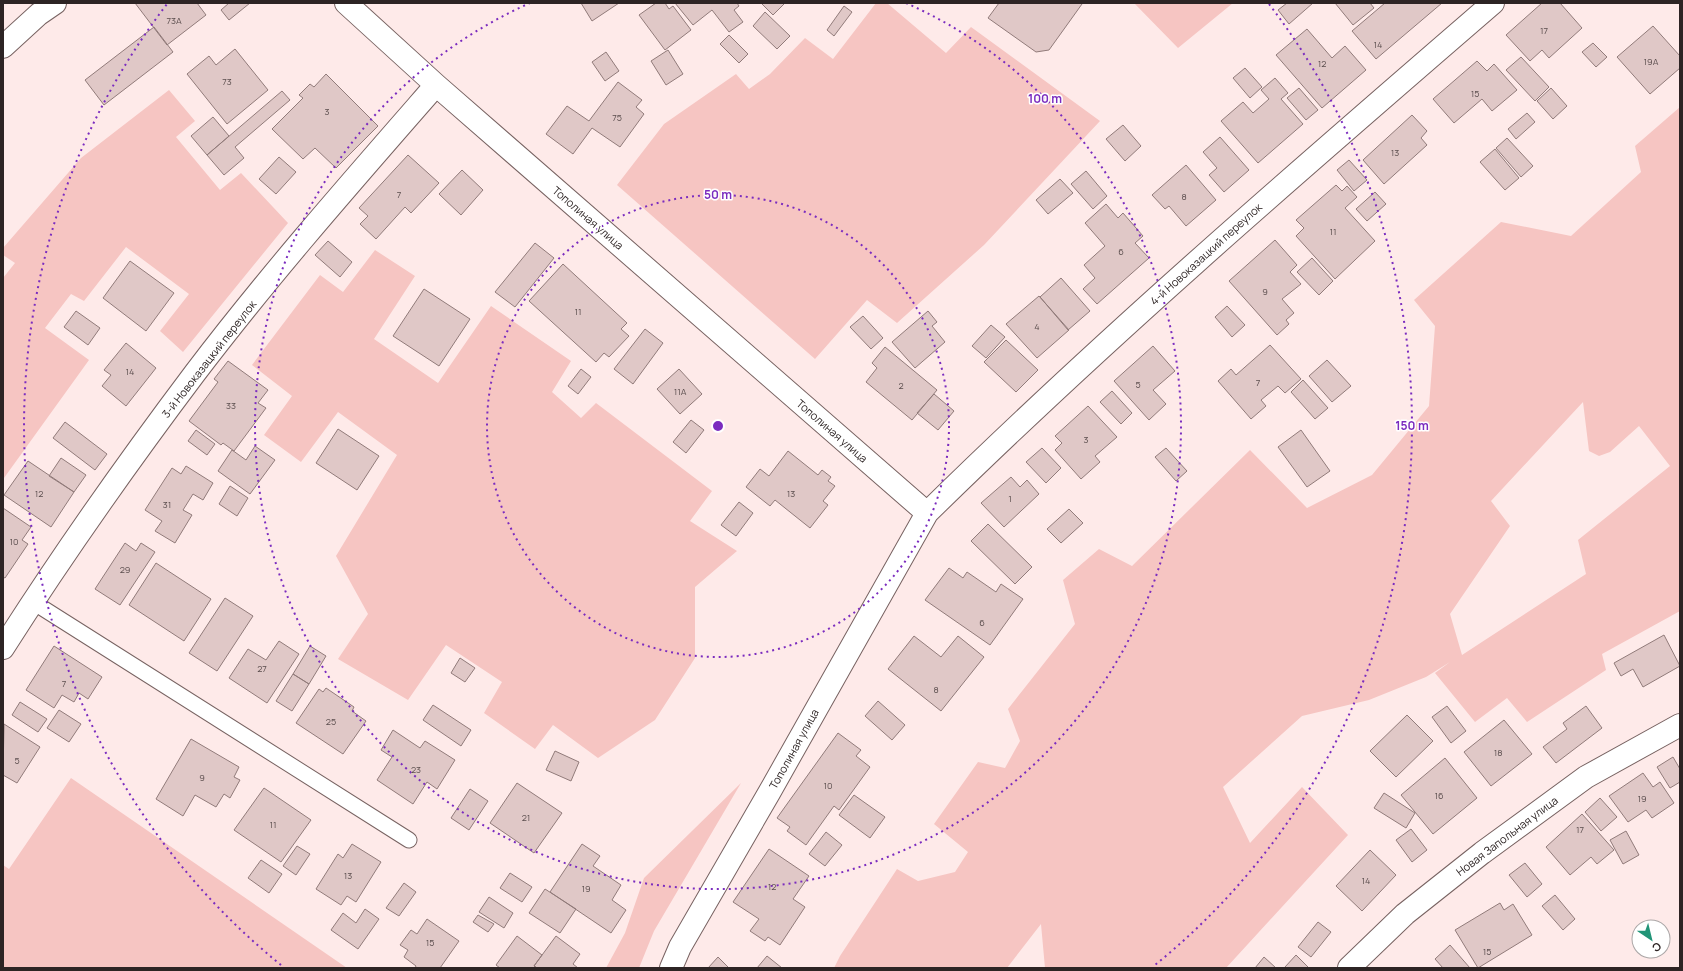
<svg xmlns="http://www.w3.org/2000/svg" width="1683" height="971" font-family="Manrope,sans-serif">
	<rect width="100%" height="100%" fill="#feeae9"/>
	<path fill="#f6c5c2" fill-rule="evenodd" d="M876,3H887L946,53L971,27L1100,121L984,245L897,323L867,300L815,359L617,185L664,124L736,74L749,89L770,74L805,38L833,59Z
		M1134,3H1233L1178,48Z
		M169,90L195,121L176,137L220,190L241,173L288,223L183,352L160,331L189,294L126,247L84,301L71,294L45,328L89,360L4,478L3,278L15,263L3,255V248L81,158Z
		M1680,107V611L1602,654L1606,670L1527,722L1507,698L1475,722L1435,673L1450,662L1426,677L1369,700L1302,716L1223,787L1250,843L1302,787L1348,835L1226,968H1045L1041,924L1007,968H834L840,956L897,869L918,881L955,872L968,852L934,824L978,762L1005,768L1020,741L1008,709L1075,624L1063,580L1099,549L1132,566L1250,450L1307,508L1372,475L1429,406L1435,326L1414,300L1501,222L1571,236L1641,172L1635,146ZM1583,402L1589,451L1599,456L1610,452L1639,426L1670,466L1578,540L1586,574L1462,655L1450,614L1510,526L1491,501Z
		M375,250L415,276L374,339L438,383L491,306L571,361L552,392L581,418L596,403L712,491L690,521L737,551L695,587V658L655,720L598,758L553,725L535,749L484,713L502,682L446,645L408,700L338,659L368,614L336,556L397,455L338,412L301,462L264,435L292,396L252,365L320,275L343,292Z
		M71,778L347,968H3V865L9,869Z
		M741,783L654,931L639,968H606L625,933L644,878Z"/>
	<path fill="#e0c8c7" stroke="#917b7a" d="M135,3H197L206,15L167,45Z
		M229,3H250L229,20L221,10Z
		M581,3H619L592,21Z
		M656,3H665L669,9L673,6L691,30L665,50L639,15Z
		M675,3H737L739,6L734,10L743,22L729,32L712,10L693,25Z
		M761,3H785L773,15Z
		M999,3H1082V4L1049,50L1036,52L988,18Z
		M1287,3H1313L1289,24L1278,10Z
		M1335,3H1370L1374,8L1353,25Z
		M1385,3H1442L1376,59L1352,31Z
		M1542,3H1560L1582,28L1549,58L1542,50L1530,61L1506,35Z
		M844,6L852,12L834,36L827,30Z
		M765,12L790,36L777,49L753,26Z
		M1653,26L1680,56V68L1650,94L1617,57Z
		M154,27L173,52L104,105L85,80Z
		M1307,29L1332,58L1345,46L1366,70L1322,108L1276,55Z
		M729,35L748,54L739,63L720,44Z
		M1593,43L1607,57L1596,67L1582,52Z
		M235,49L268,90L227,124L187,74L209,56L216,65Z
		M668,50L683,74L666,85L651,61Z
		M606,52L619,71L605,81L592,62Z
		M1521,57L1549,87L1535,101L1506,70Z
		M1477,61L1487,71L1494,64L1517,90L1492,111L1482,99L1454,123L1433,99Z
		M1245,68L1262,87L1250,98L1233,78Z
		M326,74L378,126L336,168L315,148L303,159L272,129L303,98L299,95L310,84L314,87Z
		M1275,78L1288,93L1281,99L1303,124L1258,163L1221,121L1243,102L1253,113L1269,99L1261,90Z
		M618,82L642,100L636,107L644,114L620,147L592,128L573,154L546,134L567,106L589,121Z
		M1299,88L1318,110L1306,120L1287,98Z
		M1551,88L1567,106L1553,119L1537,101Z
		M282,91L290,100L235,147L244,158L224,175L207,155Z
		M1527,113L1535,122L1516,139L1508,129Z
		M1412,115L1427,131L1421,138L1427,145L1384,184L1363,160Z
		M213,117L229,136L207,155L191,136Z
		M1123,125L1141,146L1125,161L1106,139Z
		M1220,137L1249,170L1224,192L1209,175L1217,168L1203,152Z
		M1507,138L1533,166L1521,177L1496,148Z
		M1495,149L1519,178L1505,190L1480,162Z
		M408,155L439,183L411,213L405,207L376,239L360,224L368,216L359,208Z
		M279,157L296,172L276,194L259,179Z
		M1349,160L1367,180L1354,191L1337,170Z
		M1186,165L1216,200L1186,226L1169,206L1165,209L1152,195Z
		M462,170L483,190L461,215L439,194Z
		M1086,171L1107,196L1093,209L1071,184Z
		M1060,179L1073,193L1048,214L1036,200Z
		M1336,185L1342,191L1347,186L1357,197L1345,208L1375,241L1335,279L1296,236L1304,228L1296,220Z
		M1375,192L1386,204L1367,221L1356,209Z
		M1106,204L1118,218L1123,213L1143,236L1135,243L1149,258L1097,304L1083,289L1095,278L1084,265L1105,246L1085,223Z
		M1275,240L1297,265L1290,272L1301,284L1282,299L1294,313L1286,320L1289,324L1277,335L1229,281Z
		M328,241L352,262L340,277L315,255Z
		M535,243L554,258L515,307L495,292Z
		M1312,258L1333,281L1319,295L1297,272Z
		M130,261L174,293L146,331L103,298Z
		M563,264L627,323L621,329L629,336L609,357L604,353L596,362L529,301Z
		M1061,278L1090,311L1068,330L1040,297Z
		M424,289L470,319L439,366L393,336Z
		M1039,296L1069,330L1037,358L1006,324Z
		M1227,306L1245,325L1232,337L1215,317Z
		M76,311L100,328L88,345L64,327Z
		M928,311L937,322L932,326L945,342L915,368L892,342Z
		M863,316L883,338L871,349L850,327Z
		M991,325L1005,337L986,358L972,346Z
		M645,329L663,343L633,384L614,369Z
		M1006,340L1038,370L1016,392L984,362Z
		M126,343L156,368L126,406L102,386L111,375L104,370Z
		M1270,345L1301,379L1285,393L1278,386L1261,400L1266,406L1251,419L1218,381L1231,369L1236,375Z
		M1153,346L1175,371L1153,390L1166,404L1149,420L1114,381Z
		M885,347L937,390L912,420L866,382L877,368L872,363Z
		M1327,360L1351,386L1332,402L1309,376Z
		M228,361L268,390L258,403L266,408L234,451L223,443L221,445L189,421L218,382L214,379Z
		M581,369L591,377L578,394L568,386Z
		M679,369L702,394L680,414L657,389Z
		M1303,380L1328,408L1315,419L1291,392Z
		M1112,391L1132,413L1121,424L1100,402Z
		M934,394L954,411L938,430L917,413Z
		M1088,406L1117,437L1095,456L1100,462L1081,479L1055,450L1062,443L1055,436Z
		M691,420L704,430L686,453L673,442Z
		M65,422L107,454L95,470L53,438Z
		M338,429L379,456L357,490L316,463Z
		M196,430L215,444L207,455L188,441Z
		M1301,430L1330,471L1307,487L1278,447Z
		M255,446L275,460L250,494L218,471L232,450L246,460Z
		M1042,448L1061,468L1046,483L1026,462Z
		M1166,448L1187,471L1176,481L1155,457Z
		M788,451L818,475L822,470L831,477L828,481L835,486L823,501L828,505L810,528L775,500L770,506L746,487L760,469L769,476Z
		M61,458L86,475L74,492L49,476Z
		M28,461L74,492L51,527L4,495Z
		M186,466L213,483L203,500L193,494L183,510L192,515L175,543L155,531L162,521L145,510L172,468L181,474Z
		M1011,477L1020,487L1027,480L1039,494L1004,527L981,503Z
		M230,486L248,498L237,516L219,504Z
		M739,502L753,513L736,536L721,525Z
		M3,508L31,527L22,540L28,544L5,578L3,577Z
		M1069,509L1083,523L1061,543L1047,529Z
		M988,524L1032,567L1015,584L971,541Z
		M125,543L136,551L141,543L155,552L120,605L95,589Z
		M156,563L211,599L184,641L129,605Z
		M949,568L963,578L967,572L996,592L1001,584L1023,599L990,645L925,600Z
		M225,598L253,616L217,671L189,653Z
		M1664,635L1680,666L1643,687L1633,669L1621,676L1614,663Z
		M914,636L941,657L958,636L984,657L941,711L888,669Z
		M279,641L299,654L267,703L229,678L248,649L266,660Z
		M54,646L102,677L88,699L79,693L74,702L62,695L54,708L26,690Z
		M310,646L326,656L309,684L293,674Z
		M460,658L475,668L465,682L451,673Z
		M293,674L309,684L292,711L276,701Z
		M326,688L354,707L352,711L366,721L343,754L296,723L319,689L323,692Z
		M878,701L905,725L892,740L865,716Z
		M20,702L47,719L38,732L12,715Z
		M433,705L471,730L461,746L423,720Z
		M1447,706L1466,731L1451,743L1432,717Z
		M1586,706L1602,728L1556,763L1543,747L1567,729L1563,723Z
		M59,710L81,724L69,742L47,728Z
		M1407,715L1433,741L1396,777L1370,751Z
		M1504,720L1532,754L1491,786L1464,752Z
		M4,724L40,747L17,783L3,775Z
		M393,730L420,748L425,741L455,760L437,789L427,782L413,804L377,780L392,757L381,750Z
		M838,733L861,750L856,756L870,767L839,810L834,806L806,845L787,831L790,827L777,818Z
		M191,739L239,767L234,777L240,780L230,798L224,794L216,807L195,795L183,816L156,799Z
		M555,751L579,762L571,781L546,770Z
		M1673,757L1680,769V782L1670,788L1657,767Z
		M1445,758L1477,798L1433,834L1401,795Z
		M1643,773L1653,787L1660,782L1674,803L1652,818L1646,810L1628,822L1609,796Z
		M517,783L562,813L534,853L490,823Z
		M264,788L311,820L281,862L234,830Z
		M470,789L488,801L469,830L451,818Z
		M1384,793L1415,813L1406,828L1374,808Z
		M854,795L885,817L870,838L839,815Z
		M1600,798L1617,817L1601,831L1585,812Z
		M1582,814L1614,850L1597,864L1591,857L1570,875L1546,847Z
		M1411,829L1427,850L1412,862L1396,840Z
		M1626,831L1639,855L1623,864L1610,840Z
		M826,832L842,845L825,866L809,854Z
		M352,844L381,862L356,902L347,896L341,905L316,889L338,854L343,858Z
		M582,844L600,856L593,866L621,885L612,900L626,910L611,933L550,892Z
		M297,846L310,854L296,875L283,866Z
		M769,849L809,876L793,899L805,907L780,945L768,937L765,941L750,931L759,919L733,902Z
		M1370,850L1396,875L1362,911L1336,886Z
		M261,860L282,874L269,893L248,878Z
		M1525,863L1542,884L1527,897L1509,875Z
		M510,873L532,887L522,902L500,888Z
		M404,883L416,892L399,916L386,908Z
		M545,889L576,909L560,933L529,913Z
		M1555,895L1575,919L1563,930L1542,906Z
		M489,897L513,913L504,928L479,912Z
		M1500,903L1504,910L1513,904L1532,935L1478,968L1455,930Z
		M365,909L379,919L358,949L331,930L343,913L356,923Z
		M478,915L494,924L488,932L473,922Z
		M427,919L459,941L440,968H415L416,966L404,957L408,950L400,945L411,930L417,934Z
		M1318,922L1331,932L1311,957L1298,947Z
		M517,936L542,955L534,966L537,968H500L496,965Z
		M556,936L580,954L573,964L578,968H537L534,966Z
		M1450,945L1470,968H1443L1435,959Z
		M1296,955L1309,968H1287L1285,967Z
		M767,956L782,968H757Z
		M718,957L729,968H708Z
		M1264,957L1276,968H1255Z"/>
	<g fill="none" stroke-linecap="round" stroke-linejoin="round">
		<defs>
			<path id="lane" d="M33,602L409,840"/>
			<path id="street" d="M346,3L436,85L927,513L769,793L680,947L671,968
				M3,47L39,14L55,3
				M927,513C1108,335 1301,169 1493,3
				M3,648C63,554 128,462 195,373C271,273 354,179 436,85
				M1349,968L1405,914L1482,853L1586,777L1680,725"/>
		</defs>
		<use href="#lane" stroke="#776261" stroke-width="17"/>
		<use href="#street" stroke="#776261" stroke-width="24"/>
		<use href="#lane" stroke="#fff" stroke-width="15"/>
		<use href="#street" stroke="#fff" stroke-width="22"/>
	</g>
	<g fill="none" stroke="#7b2cbf" stroke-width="2" stroke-dasharray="2 4">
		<circle cx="718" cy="426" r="231"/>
		<path d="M906 3A463 463 0 1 1 530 3"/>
		<path d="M281 965A694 694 0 0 1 167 4M1269 4A694 694 0 0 1 1155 965"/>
	</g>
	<g text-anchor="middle" stroke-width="3" stroke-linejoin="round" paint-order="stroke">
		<g font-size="9" fill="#5a4d4d">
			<text x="174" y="24">73А</text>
			<text x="1544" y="34">17</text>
			<text x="1378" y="48">14</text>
			<text x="1651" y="65">19А</text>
			<text x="1322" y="67">12</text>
			<text x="227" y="85">73</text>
			<text x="1475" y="97">15</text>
			<text x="327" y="115">3</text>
			<text x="617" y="121">75</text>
			<text x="1395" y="156">13</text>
			<text x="399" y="198">7</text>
			<text x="1184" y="200">8</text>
			<text x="1333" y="235">11</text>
			<text x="1121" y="255">6</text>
			<text x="1265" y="295">9</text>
			<text x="578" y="315">11</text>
			<text x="1037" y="330">4</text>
			<text x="130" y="375">14</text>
			<text x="1258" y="386">7</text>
			<text x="1138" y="388">5</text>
			<text x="901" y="389">2</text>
			<text x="680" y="395">11А</text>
			<text x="231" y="409">33</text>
			<text x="1086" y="443">3</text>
			<text x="39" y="497">12</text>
			<text x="791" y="497">13</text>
			<text x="1010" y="502">1</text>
			<text x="167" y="508">31</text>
			<text x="14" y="545">10</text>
			<text x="125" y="573">29</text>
			<text x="982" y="626">6</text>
			<text x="262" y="672">27</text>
			<text x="64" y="687">7</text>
			<text x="936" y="693">8</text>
			<text x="331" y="725">25</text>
			<text x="1498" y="756">18</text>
			<text x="17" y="764">5</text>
			<text x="416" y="773">23</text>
			<text x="202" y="781">9</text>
			<text x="828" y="789">10</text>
			<text x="1439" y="799">16</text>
			<text x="1642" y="802">19</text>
			<text x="526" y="821">21</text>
			<text x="273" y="828">11</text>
			<text x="1580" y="833">17</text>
			<text x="348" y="879">13</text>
			<text x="1366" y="884">14</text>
			<text x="772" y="890">12</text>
			<text x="586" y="892">19</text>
			<text x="430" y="946">15</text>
			<text x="1487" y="955">15</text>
		</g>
		<g font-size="11" fill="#2d2424" stroke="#fff">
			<text transform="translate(588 218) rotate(41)" y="4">Тополиная улица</text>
			<text transform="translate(1206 254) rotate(-42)" y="4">4-й Новоказацкий переулок</text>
			<text transform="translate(209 359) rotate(-52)" y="4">3-й Новоказацкий переулок</text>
			<text transform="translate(832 431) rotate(41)" y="4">Тополиная улица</text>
			<text transform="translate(794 749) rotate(-61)" y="4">Тополиная улица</text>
			<text transform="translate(1507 836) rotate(-37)" y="4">Новая Запольная улица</text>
		</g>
	</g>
	<circle cx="718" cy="426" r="6" fill="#7b2cbf" stroke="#fff" stroke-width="2"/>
	<g font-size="12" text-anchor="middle" font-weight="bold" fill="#7b2cbf" stroke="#fff" stroke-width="3" stroke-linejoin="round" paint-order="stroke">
		<text x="1045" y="103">100 m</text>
		<text x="718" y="199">50 m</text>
		<text x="1412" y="430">150 m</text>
	</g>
	<rect width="1683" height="971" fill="none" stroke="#2d2424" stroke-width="8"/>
	<g transform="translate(1651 939) rotate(145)"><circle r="19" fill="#ffffff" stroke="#aba7a7"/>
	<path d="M0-3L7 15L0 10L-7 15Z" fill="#219477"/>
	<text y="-6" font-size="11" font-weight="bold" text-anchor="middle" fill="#2d2424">С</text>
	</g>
</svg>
